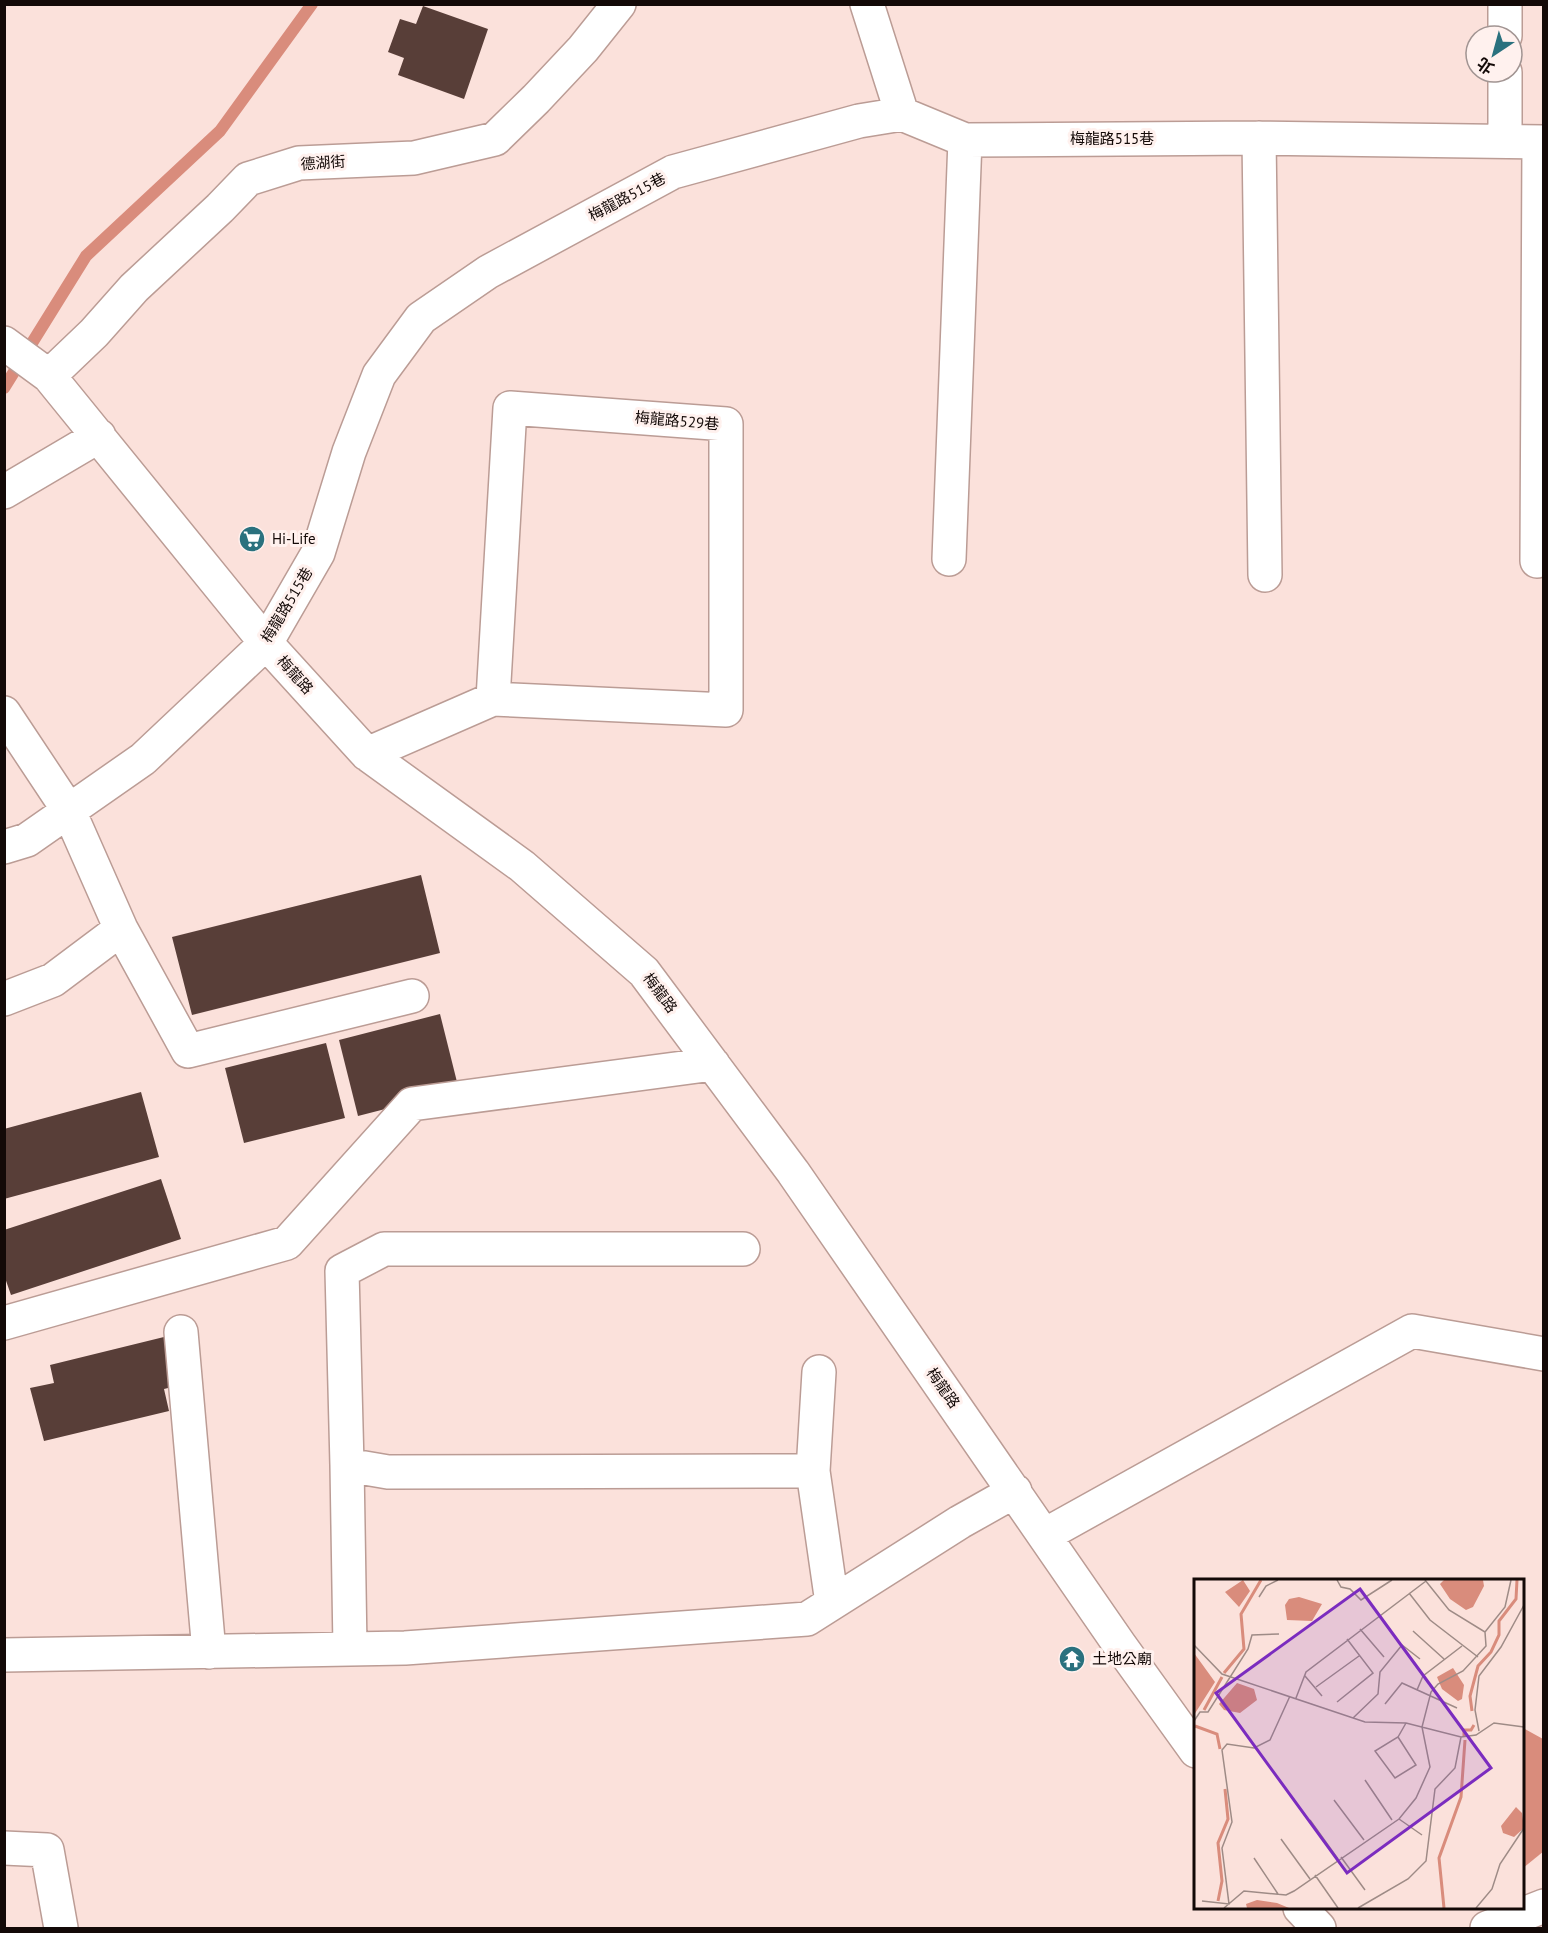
<svg xmlns="http://www.w3.org/2000/svg" width="1548" height="1933" font-family="'PT Sans','Noto Sans TC',sans-serif">
	<rect width="100%" height="100%" fill="#fbe1db"/>
	<path fill="#d98c7c" d="M1523,1728L1543,1739L1544,1851L1523,1868Z"/>
	<g fill="none" stroke-linecap="round" stroke-linejoin="round">
		<path stroke="#d98c7c" stroke-width="12" d="M4,388L86,256L220,131L312,4"/>
	</g>
	<path fill="#583e38" d="M423,6L488,29L464,99L398,75L404,58L388,52L400,19L416,24Z
		M421,875L440,953L192,1015L172,937Z
		M440,1014L459,1090L358,1116L339,1040Z
		M326,1043L345,1118L244,1143L225,1068Z
		M141,1092L159,1157L4,1199V1129Z
		M161,1179L181,1239L11,1295L4,1275V1230Z
		M168,1336L180,1385L164,1389L169,1411L44,1441L30,1388L54,1383L50,1365Z"/>
	<g fill="none" stroke-linecap="round" stroke-linejoin="round">
		<defs>
			<path id="minor" d="M867,4L902,114
				M1505,4V36
				M1505,72V141
				M1259,138L1265,575
				M4,343L49,376L266,643L367,754L522,866L644,972L793,1172L1119,1644L1196,1751
				M49,376L94,333L134,288L220,208L248,179L299,163L414,158L495,139L536,99L583,49L619,4
				M4,492L99,436
				M949,559L965,140
				M1537,561L1539,142
				M4,713L69,811L121,929L188,1051L412,996
				M367,754L493,699L726,710V424L510,408L493,699
				M4,847L27,840L143,759L266,643L318,553L349,452L379,375L421,318L488,272L673,172L859,121L902,114L965,140L1259,138L1544,142
				M4,999L53,980L121,929
				M4,1323L287,1243L412,1104L713,1064
				M181,1332L209,1652
				M819,1372L813,1471L832,1603
				M347,1465L388,1472L813,1471
				M1045,1535L1412,1331L1544,1354
				M350,1648L347,1465L342,1271L384,1249H743
				M4,1655L405,1648L807,1619L960,1522L1015,1491
				M4,1848L47,1850L61,1928
				M1300,1908L1319,1928
				M1487,1928L1544,1906"/>
		</defs>
		<use href="#minor" stroke="#bb9c95" stroke-width="36"/>
		<use href="#minor" stroke="#fff" stroke-width="33"/>
	</g>
	<defs>
		<symbol id="supermarket-disc" viewBox="-11 -11 22 22"><circle r="9.5" fill="#2a717e" stroke="#fff1ee"/><path d="M-6-5.5h2.5l.6 2H6L4.5 2H-2.5L-4.4-4H-6ZM-1.5 3.2a1.3 1.3 0 1 0 .1 0ZM3 3.2a1.3 1.3 0 1 0 .1 0Z" fill="#fff"/></symbol>
		<symbol id="temple-disc" viewBox="-11 -11 22 22"><circle r="9.5" fill="#2a717e" stroke="#fff1ee"/><path d="M0-6L5-2H3V0L6.5 2.5H4V6H1.5V3h-3V6H-4V2.5H-6.5L-3 0V-2H-5Z" fill="#fff"/></symbol>
	</defs>
	<g fill-rule="evenodd">
		<use href="#supermarket-disc" x="237" y="524" width="30" height="30"/>
		<use href="#temple-disc" x="1057" y="1644" width="30" height="30"/>
	</g>
	<g text-anchor="middle" stroke-width="6" stroke-linejoin="round" paint-order="stroke">
		<g font-size="15" fill="#130907" stroke="#fff1ee">
			<text x="1112" y="144">梅龍路515巷</text>
			<text transform="translate(323 163) rotate(-4)" y="5">德湖街</text>
			<text transform="translate(627 197) rotate(-28)" y="5">梅龍路515巷</text>
			<text transform="translate(677 421) rotate(5)" y="5">梅龍路529巷</text>
			<text transform="translate(287 605) rotate(-59)" y="5">梅龍路515巷</text>
			<text transform="translate(295 675) rotate(48)" y="5">梅龍路</text>
			<text transform="translate(660 993) rotate(53)" y="5">梅龍路</text>
			<text transform="translate(943 1388) rotate(55)" y="5">梅龍路</text>
		</g>
		<g font-size="15" fill="#130907" stroke="#fff1ee" text-anchor="start">
			<text x="272" y="544">Hi-Life</text>
			<text x="1092" y="1664">土地公廟</text>
		</g>
	</g>
	<g transform="translate(1194 1579)">
		<rect width="330" height="330" fill="#fbe1db"/>
		<path d="M49,1L56,12L45,28L31,13ZM250,1H289L290,7L279,28L272,31L256,20L246,5ZM105,18L128,25L118,42L93,41L91,26L95,20ZM0,74L21,103L0,136ZM259,89L270,106L268,120L264,122L248,110L243,98ZM43,104L60,110L63,121L46,134L30,131L25,125ZM322,228L328,234L330,249L320,258L309,254L307,247ZM63,321L83,324L95,329H53L52,325Z" fill="#d98c7c"/>
		<path fill="none" stroke="#d98c7c" stroke-width="3" d="M30,94L50,70L47,35L67,1M10,131L28,98M278,132L276,117L284,87L297,73L305,56V42L322,20L323,1M1,147L23,155L26,170M270,157V151H277L280,146M24,322L28,302L24,264L34,240L31,210M250,329L245,279L267,218L271,161"/>
		<path fill="none" stroke="#9e8b86" stroke-width="1.5" d="M143,1L147,8L156,10L167,21L198,1M215,14L236,41L284,78M65,18L72,7L84,1M166,50L190,78M219,52L250,80M291,53L311,28L317,1M0,66L28,95L171,143L212,144L267,158L282,156L300,144L330,148M111,97L128,117M122,108L165,77M223,111L229,97L268,67M102,119L112,93L232,2M143,123L179,94L153,60M191,125L208,104L263,129M159,139L184,115L186,93L208,66L226,80M0,142L6,133H14L54,70L58,56L85,55M285,152L281,131L285,97L307,68L330,26M204,158L222,186L201,199L181,172L204,158L212,144M171,201L198,241M140,221L170,261M205,240L228,256M116,241L144,280M87,260L116,300M147,278L171,311M60,279L84,315M121,296L144,329M8,322L35,325L28,269L38,243L28,171L33,165L60,169L76,161L96,117M30,329L50,312L92,316L100,312L205,240L222,219L236,188L228,148L237,113L244,105L269,92L292,67L291,53L255,31L231,1M164,329L214,300L232,282L241,210L261,189L267,158M282,329L298,310L306,285L330,249"/>
		<path fill="#7b2cbf" fill-opacity="0.15" stroke="#7b2cbf" stroke-width="3" d="M166,10L297,189L153,294L22,114Z"/>
		<rect width="330" height="330" fill="none" stroke="#130907" stroke-width="3"/>
	</g>
	<rect width="1548" height="1933" fill="none" stroke="#130907" stroke-width="12"/>
	<g transform="translate(1494 54) rotate(216)"><circle r="28" fill="#fff1ee" stroke="#a19492" stroke-width="1.5"/>
	<path d="M0-4.5L10 22L0 15L-10 22Z" fill="#2a717e"/>
	<text y="-9" font-size="16" font-weight="bold" text-anchor="middle" fill="#130907">北</text>
	</g>
</svg>
